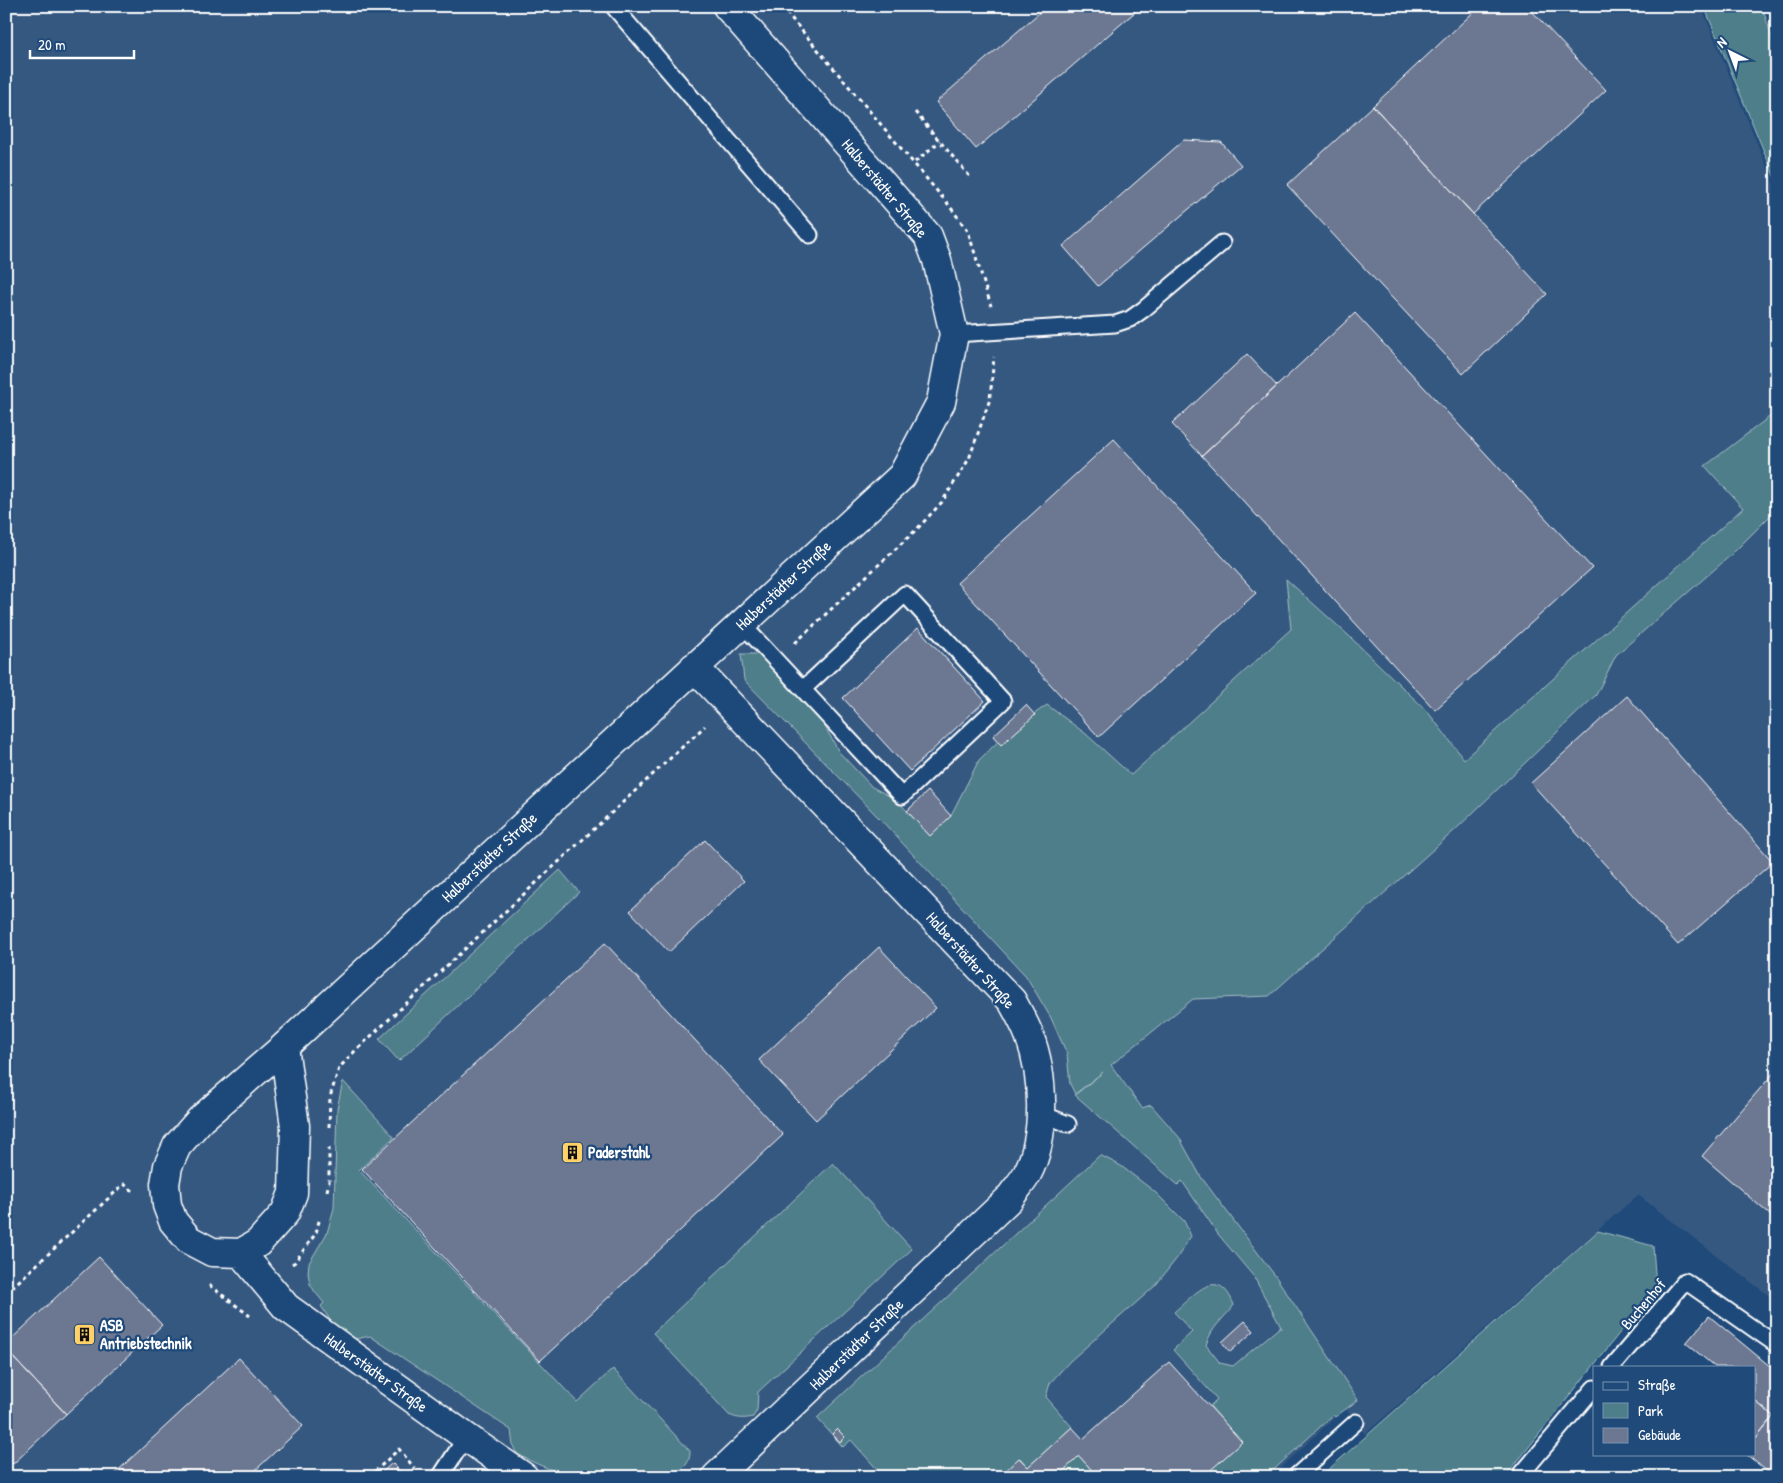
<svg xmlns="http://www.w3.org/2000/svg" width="1783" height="1483" font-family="'Patrick Hand',sans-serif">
	<rect width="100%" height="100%" fill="#1f4a7a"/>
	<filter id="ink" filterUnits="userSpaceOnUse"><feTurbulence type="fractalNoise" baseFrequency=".02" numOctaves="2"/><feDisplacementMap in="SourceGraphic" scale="10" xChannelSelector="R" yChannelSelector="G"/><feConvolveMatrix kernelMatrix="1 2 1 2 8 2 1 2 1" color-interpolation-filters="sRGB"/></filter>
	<g filter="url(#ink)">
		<path fill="#365881" d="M6,6H1701L1777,192V1302L1638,1195L1365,1434L1345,1408L1271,1477H6Z"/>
		<path fill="#4e7e8a" stroke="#a6bec4" d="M1704,6H1762L1777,53V183Z
			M1777,411V509L1731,555L1616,655L1596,695L1455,830L1269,996L1193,999L1111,1065L1142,1108L1151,1105L1179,1137L1201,1177L1276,1277L1358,1400L1335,1417L1333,1415L1266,1477H1203L1241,1442L1210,1406L1217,1399L1173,1350L1192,1332L1174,1312C1194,1295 1218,1264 1234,1305C1222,1321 1212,1326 1206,1345L1220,1363L1233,1366L1280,1327L1282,1329L1254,1277L1218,1234L1182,1181L1178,1185L1075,1095L1103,1072L1075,1094L1070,1084L1067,1054L1051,1018L1026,976L880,819L744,680L741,654H761L819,716L839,752L872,787L897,800L929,835L951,815L979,760L1008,732L1047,705L1086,734L1131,775L1291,629L1286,579L1348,635L1427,711L1464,759L1743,508L1705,466Z
			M560,870L579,892L399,1061L379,1039Z
			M343,1081L394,1137L359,1170L577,1402L613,1369L690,1451C690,1459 688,1465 680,1470C662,1480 585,1479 565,1474C555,1472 523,1459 516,1452C512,1447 512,1436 511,1430L370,1336L350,1340L332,1323L321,1306L324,1303L315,1292L310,1284L308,1273L309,1263L327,1233L334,1208L337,1109Z
			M1100,1155L1121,1166L1155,1192L1184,1221L1191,1236L1177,1258L1155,1286L1070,1361L1050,1383L1046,1397L1072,1427L1028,1467L1020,1458L999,1477H884L851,1440L843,1447L817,1418Z
			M833,1163L912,1249L758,1392L757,1410L753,1417C744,1419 738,1419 729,1415L653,1333Z
			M1598,1231L1653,1246L1656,1287L1505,1477H1320Z
			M1079,1456L1098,1477H1057Z"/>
		<path fill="#6c7792" stroke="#fff" d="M1047,6H1142L976,149L936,102Z
			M1480,6H1527L1606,90L1473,214L1373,106Z
			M1373,106L1547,294L1463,374L1287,185Z
			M1184,140L1221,142L1241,165L1098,286L1063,246Z
			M1355,313L1592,568L1435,710L1202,456Z
			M1247,354L1277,386L1202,456L1172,424Z
			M1114,439L1256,593L1099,737L957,583Z
			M918,628L985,701L910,771L843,698Z
			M1627,696L1773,862L1678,945L1531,783Z
			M1026,705L1035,715L1001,745L993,736Z
			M928,791L951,816L930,836L907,811Z
			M705,840L744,881L669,952L630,911Z
			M605,943L783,1135L540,1361L362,1169Z
			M879,947L936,1008L816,1120L759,1060Z
			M1777,1069V1221L1702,1156Z
			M99,1257L162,1325L66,1414L6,1350V1344Z
			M1709,1316L1777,1372V1412L1773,1416L1754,1400V1367H1715L1686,1343Z
			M1245,1321L1254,1331L1230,1352L1222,1342Z
			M6,1350L66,1414L13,1464L6,1456Z
			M239,1358L303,1426L248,1477H111Z
			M1169,1362L1242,1442L1203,1477H1098L1079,1456L1057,1477H999L1019,1458L1028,1467L1072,1427L1083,1439Z
			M1754,1400L1773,1416L1754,1440Z
			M1777,1412V1477H1774L1746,1454H1754V1440Z
			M837,1429L845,1437L840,1442L832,1434Z
			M392,1463L406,1477H377Z"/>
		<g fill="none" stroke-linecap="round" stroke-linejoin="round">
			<defs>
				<path id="service" d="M613,6L810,235
					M954,334L1115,324L1130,319L1144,309L1222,243
					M741,623L902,796L1003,701L905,594L803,689
					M1042,1114L1068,1124
					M1612,1367L1685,1281L1777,1345
					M440,1477L466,1437
					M1295,1477L1356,1422
					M1519,1477L1594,1388"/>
				<path id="minor" d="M694,667L1012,1001C1018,1012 1025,1024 1029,1035C1044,1074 1047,1137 1027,1174C1022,1183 1014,1191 1009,1199L716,1477
					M284,1047L295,1126L293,1193L285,1213L258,1243L241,1253L212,1252L189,1240L173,1221L167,1205L165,1184L168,1166L177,1146L200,1120L284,1047L902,476L941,402L954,334L937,260L928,236L727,6
					M241,1253L286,1307L466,1437L524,1477"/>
			</defs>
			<use href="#service" stroke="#fff" stroke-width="19"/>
			<use href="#minor" stroke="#fff" stroke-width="31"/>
			<path stroke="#fff" stroke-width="3" stroke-dasharray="4 4" stroke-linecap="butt" d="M781,6L948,204L968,231L991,306
				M915,112L971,178
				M915,162L940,141
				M795,643L918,528L942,502L969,459L990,399L994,357
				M329,1127L330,1097L339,1068L355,1051L705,726
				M327,1191L329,1182V1148
				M292,1264L295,1262L316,1233L320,1217
				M209,1285L250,1316
				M6,1293L124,1184L133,1191
				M369,1477L399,1449L415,1469"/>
			<use href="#service" stroke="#1f4a7a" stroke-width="15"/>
			<use href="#minor" stroke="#1f4a7a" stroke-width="28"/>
		</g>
	</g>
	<defs>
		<symbol id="building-square" viewBox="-11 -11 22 22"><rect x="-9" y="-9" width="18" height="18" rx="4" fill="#ffd166" stroke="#1f4a7a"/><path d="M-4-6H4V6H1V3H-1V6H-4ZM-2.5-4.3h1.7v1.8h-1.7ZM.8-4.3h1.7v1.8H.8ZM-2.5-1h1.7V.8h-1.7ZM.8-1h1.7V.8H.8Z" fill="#111"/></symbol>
	</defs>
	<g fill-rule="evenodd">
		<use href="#building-square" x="560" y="1140" width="25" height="25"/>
		<use href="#building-square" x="72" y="1322" width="25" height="25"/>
	</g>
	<g text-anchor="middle" stroke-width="4.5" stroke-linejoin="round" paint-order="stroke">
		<g font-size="16" fill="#fff" stroke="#1f4a7a">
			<text transform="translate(885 188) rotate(50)" y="6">Halberstädter Straße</text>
			<text transform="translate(783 585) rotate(-43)" y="6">Halberstädter Straße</text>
			<text transform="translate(489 857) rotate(-43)" y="6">Halberstädter Straße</text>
			<text transform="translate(971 960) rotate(48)" y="6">Halberstädter Straße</text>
			<text transform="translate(1643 1304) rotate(-50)" y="6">Buchenhof</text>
			<text transform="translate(856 1344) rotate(-44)" y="6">Halberstädter Straße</text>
			<text transform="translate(376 1372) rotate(36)" y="6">Halberstädter Straße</text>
		</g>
		<g font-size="16" font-weight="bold" fill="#fff" stroke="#1f4a7a" text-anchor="start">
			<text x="588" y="1158">Paderstahl</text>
			<text x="100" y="1331">ASB<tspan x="100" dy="18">Antriebstechnik</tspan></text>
		</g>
	</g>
	<rect width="1783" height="1483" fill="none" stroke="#1f4a7a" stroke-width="25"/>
	<rect x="12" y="12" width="1758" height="1458" fill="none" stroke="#fff" stroke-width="2" filter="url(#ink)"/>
	<rect x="1593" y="1366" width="162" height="90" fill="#1f4a7a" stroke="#7992af"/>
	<rect x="1603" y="1382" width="25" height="8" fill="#1f4a7a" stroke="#7992af"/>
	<text x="1638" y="1390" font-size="15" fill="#ffffff">Straße</text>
	<rect x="1603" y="1403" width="25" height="15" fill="#4e7e8a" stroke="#7992af"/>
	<text x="1638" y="1416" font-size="15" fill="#ffffff">Park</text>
	<rect x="1603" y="1428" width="25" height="15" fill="#6c7792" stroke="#7992af"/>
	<text x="1638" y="1440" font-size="15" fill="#ffffff">Gebäude</text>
	<g transform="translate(1730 52) rotate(318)" stroke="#1f4a7a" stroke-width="4" paint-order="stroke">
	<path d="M0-4L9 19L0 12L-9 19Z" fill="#ffffff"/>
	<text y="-8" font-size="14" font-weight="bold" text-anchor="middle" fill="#ffffff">N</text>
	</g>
	<path d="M30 50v8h104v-8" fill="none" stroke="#ffffff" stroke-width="2.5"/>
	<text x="38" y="50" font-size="15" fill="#ffffff" stroke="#1f4a7a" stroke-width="4" paint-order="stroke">20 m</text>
</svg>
